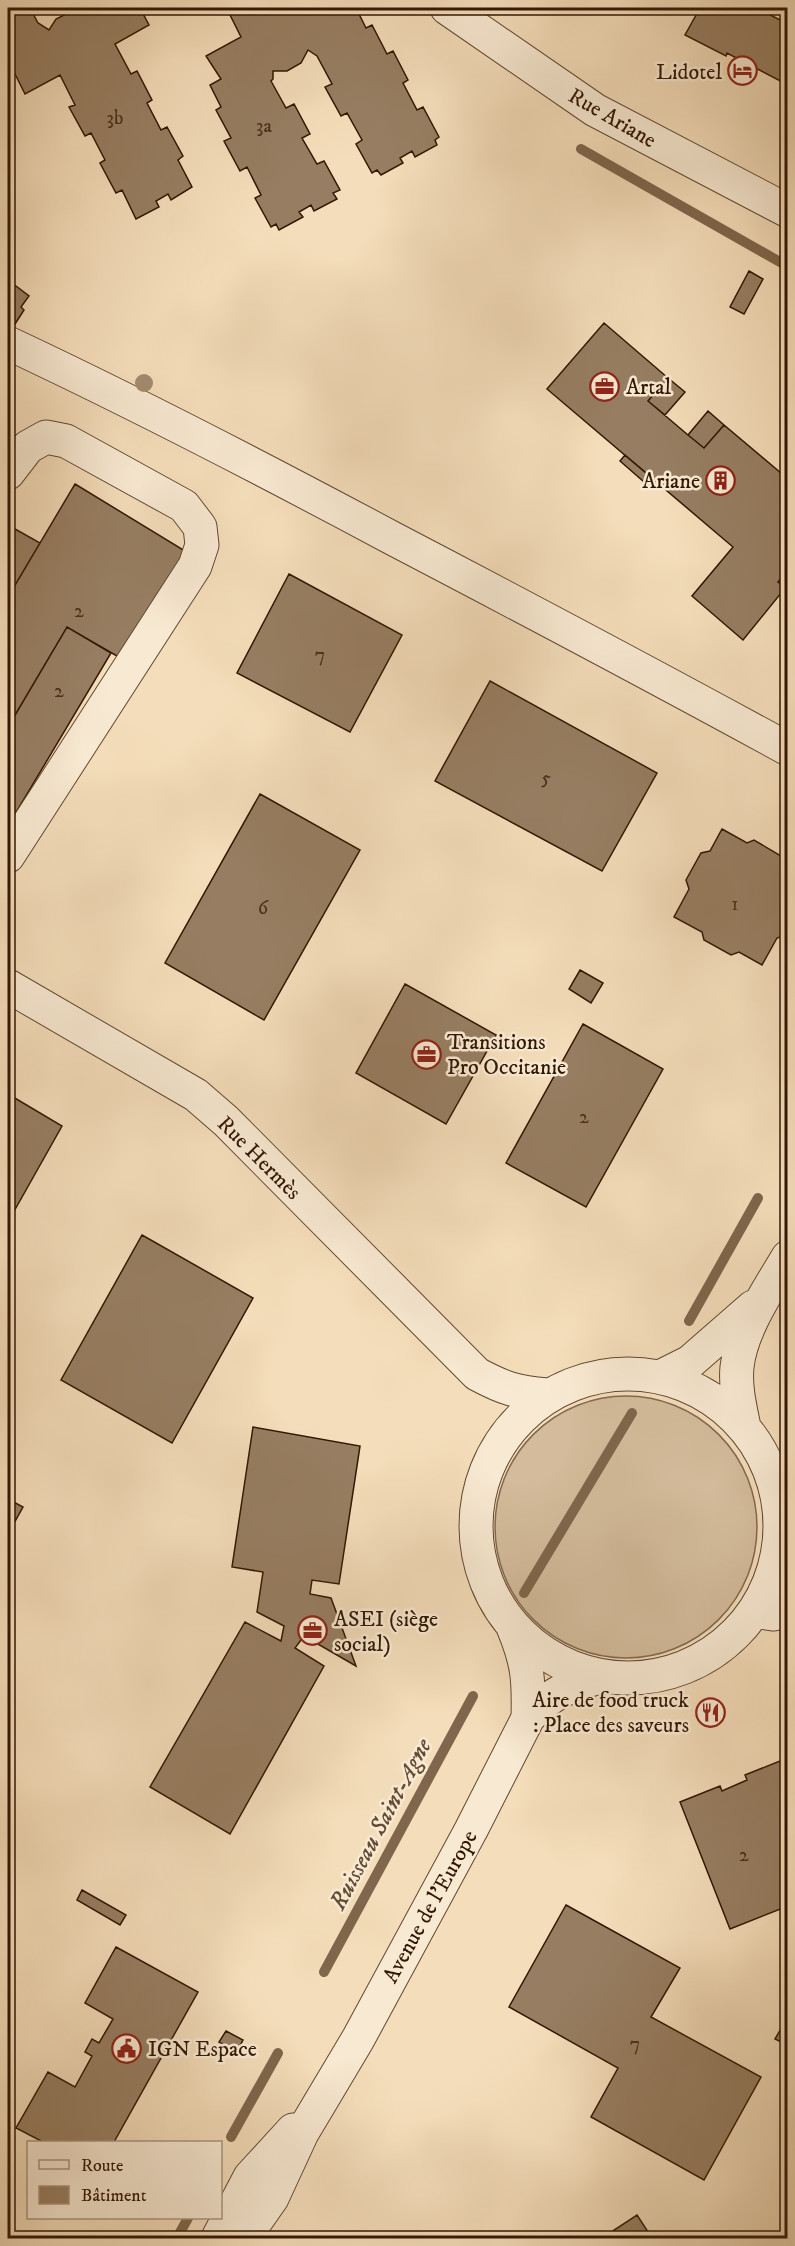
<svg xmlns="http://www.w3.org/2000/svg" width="795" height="2246" font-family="'IM FELL DW Pica',serif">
	<rect width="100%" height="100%" fill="#f4ddba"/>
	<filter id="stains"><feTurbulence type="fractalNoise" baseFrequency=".00333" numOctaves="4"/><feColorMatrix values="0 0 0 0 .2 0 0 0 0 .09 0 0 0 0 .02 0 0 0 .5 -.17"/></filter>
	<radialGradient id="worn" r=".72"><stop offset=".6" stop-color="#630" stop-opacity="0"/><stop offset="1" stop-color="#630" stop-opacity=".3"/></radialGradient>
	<path fill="#d3bb9b" stroke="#82694f" stroke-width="1.5" d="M495 1527a131 131 0 1 1 262 0a131 131 0 1 1-262 0Z"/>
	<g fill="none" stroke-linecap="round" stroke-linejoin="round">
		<path stroke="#7f664c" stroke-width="10" d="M581,149L787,266
			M786,1148L788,1146
			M689,1321L758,1198
			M524,1593L632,1413
			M324,1972L473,1696
			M231,2137L278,2053
			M177,2238L188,2218"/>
	</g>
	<path fill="#977e62" stroke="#321703" stroke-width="1.5" d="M8,8H30L38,23L49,30L56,19L72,11H85V8H140L149,25L115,44L131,74L137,71L152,100L147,103L161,130L167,127L183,156L178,160L192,187L171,200L168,194L156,201L159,207L136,219L122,190L116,193L100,163L105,160L91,133L85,136L69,107L75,105L60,75L25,94L13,70L8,73Z
		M219,8H343L345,11L356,8L366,28L372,25L387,54L393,51L408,80L403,83L417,110L423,107L439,137L435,140L437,145L415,157L412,151L400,158L403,163L381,175L377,170L372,173L356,144L362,140L347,113L341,116L325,87L332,84L317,56L308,50L301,63L287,71H273V79L271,81L286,108L294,104L310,134L302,138L317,164L324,161L340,190L333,193L337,199L314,211L311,205L299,212L303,217L279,230L276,224L271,227L255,198L261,195L247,167L240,171L224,141L231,138L216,110L221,107L210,85L221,79L206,56L241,37L227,9L221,12Z
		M700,8H757L780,20L785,11L788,13V85L727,53L726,56L685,35Z
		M749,271L763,279L744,314L730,307Z
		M8,280L29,296L21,307L24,310L15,324L8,318Z
		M604,323L668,378L648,401L688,435L704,448L724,425L788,479V570L778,582L786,587L743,640L692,596L733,547L547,389Z
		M668,378L685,392L665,415L648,401Z
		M708,411L724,425L704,448L688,435Z
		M625,455L657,482L651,488L620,461Z
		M75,484L185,551L122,659L67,627L8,727V590L11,592Z
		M8,525L40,543L11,592L8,590Z
		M289,574L402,635L350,732L237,673Z
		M67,627L111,653L8,826V727Z
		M490,681L657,773L602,871L435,781Z
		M260,794L360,850L264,1020L165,963Z
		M722,829L747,843L754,840L786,859L788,928L783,936L777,938L762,965L739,952L731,955L704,940L702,932L674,917L689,889L686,880L701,853L710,851Z
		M580,970L603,983L591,1003L569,989Z
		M405,984L496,1035L446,1124L356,1073Z
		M583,1024L663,1069L586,1207L506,1163Z
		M8,1094L62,1126L8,1222Z
		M142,1235L253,1298L172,1443L61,1380Z
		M253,1427L360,1446L339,1584L312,1580L310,1594L331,1598L356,1666L304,1636L295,1648L324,1666L230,1834L150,1787L245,1622L281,1641L284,1626L257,1612L263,1572L232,1567Z
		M8,1499L23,1507L8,1534Z
		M785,1759L788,1766V1906L730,1929L680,1802L720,1786L722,1791L747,1780L745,1775Z
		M82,1890L126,1915L120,1925L77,1900Z
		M566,1905L680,1968L651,2017L761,2077L704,2180L591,2117L618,2068L509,2007Z
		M116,1947L198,1992L114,2142H43L16,2128L48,2072L75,2087L92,2056L85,2052L92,2039L99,2043L113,2019L85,2003Z
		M786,2020L788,2021L787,2045L775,2039Z
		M226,2031L243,2040L236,2053L219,2042Z
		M637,2215L652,2238H602Z"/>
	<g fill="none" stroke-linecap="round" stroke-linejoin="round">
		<defs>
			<path id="minor" d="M447,8L595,110L788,211
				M8,343C138,404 265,470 392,538C524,607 656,677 788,749
				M8,473L28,447L46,437L66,441L184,506L200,527L202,545L195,566L8,856
				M8,986L196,1095L226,1121L477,1374C505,1389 516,1392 547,1395
				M476 1526a152 152 0 1 1 304 0a152 152 0 1 1-304 0Z
				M662,1376L690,1362L753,1307
				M744,1427C740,1407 735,1387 737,1367C741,1329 769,1289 788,1257
				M754,1611L773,1614L788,1611
				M513,1627C528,1663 529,1680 528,1718
				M218,2238L250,2177L293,2130
				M244,2238L272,2198L302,2133L358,2039L471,1830L528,1718C549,1694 570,1685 600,1677"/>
		</defs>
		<use href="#minor" stroke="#624831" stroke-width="35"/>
		<use href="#minor" stroke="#f8e9d2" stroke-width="33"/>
	</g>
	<circle fill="#a48b6f" cx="144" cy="383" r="9"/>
	<defs>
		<symbol id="hotel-ring" viewBox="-11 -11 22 22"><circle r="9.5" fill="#f8e9d2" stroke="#8f2418" stroke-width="1.5"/><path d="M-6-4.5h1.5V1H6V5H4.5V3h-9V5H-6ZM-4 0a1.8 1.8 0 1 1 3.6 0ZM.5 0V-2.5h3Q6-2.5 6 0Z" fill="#8f2418"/></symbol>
		<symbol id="office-ring" viewBox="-11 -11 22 22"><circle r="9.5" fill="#f8e9d2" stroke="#8f2418" stroke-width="1.5"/><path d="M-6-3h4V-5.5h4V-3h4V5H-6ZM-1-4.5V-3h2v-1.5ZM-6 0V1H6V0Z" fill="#8f2418"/></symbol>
		<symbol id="building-ring" viewBox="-11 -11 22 22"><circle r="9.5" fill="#f8e9d2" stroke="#8f2418" stroke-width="1.5"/><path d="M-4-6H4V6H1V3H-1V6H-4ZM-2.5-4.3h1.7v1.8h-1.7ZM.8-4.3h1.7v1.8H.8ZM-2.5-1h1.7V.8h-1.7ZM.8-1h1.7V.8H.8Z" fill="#8f2418"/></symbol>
		<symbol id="restaurant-ring" viewBox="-11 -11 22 22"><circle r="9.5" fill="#f8e9d2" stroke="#8f2418" stroke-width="1.5"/><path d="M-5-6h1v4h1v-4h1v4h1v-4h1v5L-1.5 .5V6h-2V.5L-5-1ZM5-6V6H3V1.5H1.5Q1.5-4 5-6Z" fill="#8f2418"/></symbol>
		<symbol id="civic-ring" viewBox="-11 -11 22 22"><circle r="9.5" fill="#f8e9d2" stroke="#8f2418" stroke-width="1.5"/><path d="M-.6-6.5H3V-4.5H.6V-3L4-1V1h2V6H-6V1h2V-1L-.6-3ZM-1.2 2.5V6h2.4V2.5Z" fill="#8f2418"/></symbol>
	</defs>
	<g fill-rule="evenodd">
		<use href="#hotel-ring" x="726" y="54" width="33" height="33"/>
		<use href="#office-ring" x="588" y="370" width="33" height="33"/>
		<use href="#building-ring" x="704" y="464" width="33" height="33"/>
		<use href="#office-ring" x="410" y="1038" width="33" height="33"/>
		<use href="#office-ring" x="296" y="1614" width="33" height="33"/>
		<use href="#restaurant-ring" x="694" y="1696" width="33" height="33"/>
		<use href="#civic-ring" x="110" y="2032" width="33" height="33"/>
	</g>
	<g text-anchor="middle" stroke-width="5" stroke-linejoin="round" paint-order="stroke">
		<g font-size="20" fill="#4b311b">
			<text x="115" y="124">3b</text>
			<text x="264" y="132">3a</text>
			<text x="79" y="617">2</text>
			<text x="320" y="661">7</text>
			<text x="59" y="697">2</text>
			<text x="546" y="784">5</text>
			<text x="735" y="910">1</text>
			<text x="263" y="914">6</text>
			<text x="584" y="1123">2</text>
			<text x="744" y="1861">2</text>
			<text x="635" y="2050">7</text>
		</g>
		<g font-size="22" fill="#321703" stroke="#f8e9d2" text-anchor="start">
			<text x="722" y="79" text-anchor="end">Lidotel</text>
			<text x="626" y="394">Artal</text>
			<text x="700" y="488" text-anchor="end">Ariane</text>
			<text x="447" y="1049">Transitions<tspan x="447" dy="25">Pro Occitanie</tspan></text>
			<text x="334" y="1626">ASEI (siège<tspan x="334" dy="25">social)</tspan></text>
			<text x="689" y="1707" text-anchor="end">Aire de food truck<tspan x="689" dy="25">: Place des saveurs</tspan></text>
			<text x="148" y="2056">IGN Espace</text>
		</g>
		<g font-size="22" fill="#321703" stroke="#f8e9d2">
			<text transform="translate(613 117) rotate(30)" y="8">Rue Ariane</text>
			<text transform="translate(260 1157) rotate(45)" y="8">Rue Hermès</text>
			<text transform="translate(429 1906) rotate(-61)" y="8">Avenue de l'Europe</text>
		</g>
		<g font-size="24" font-style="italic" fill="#654b33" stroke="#f8e9d2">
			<text transform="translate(380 1824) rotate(-62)" y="8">Ruisseau Saint-Agne</text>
		</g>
	</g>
	<rect width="795" height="2246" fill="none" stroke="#f4ddba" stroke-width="30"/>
	<rect x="9" y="9" width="777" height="2228" fill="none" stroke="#321703" stroke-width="3"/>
	<rect x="15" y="15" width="765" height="2216" fill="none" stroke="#321703" stroke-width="1.5"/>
	<rect x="27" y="2141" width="195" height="78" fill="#f8e9d2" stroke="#a9957f" stroke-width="1.5"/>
	<rect x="39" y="2160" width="30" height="9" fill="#f8e9d2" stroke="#a9957f" stroke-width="1.5"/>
	<text x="81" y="2171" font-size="18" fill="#321703">Route</text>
	<rect x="39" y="2186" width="30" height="18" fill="#977e62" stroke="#a9957f" stroke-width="1.5"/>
	<text x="81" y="2201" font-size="18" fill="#321703">Bâtiment</text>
	<rect width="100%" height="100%" filter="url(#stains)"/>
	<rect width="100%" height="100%" fill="url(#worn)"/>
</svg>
